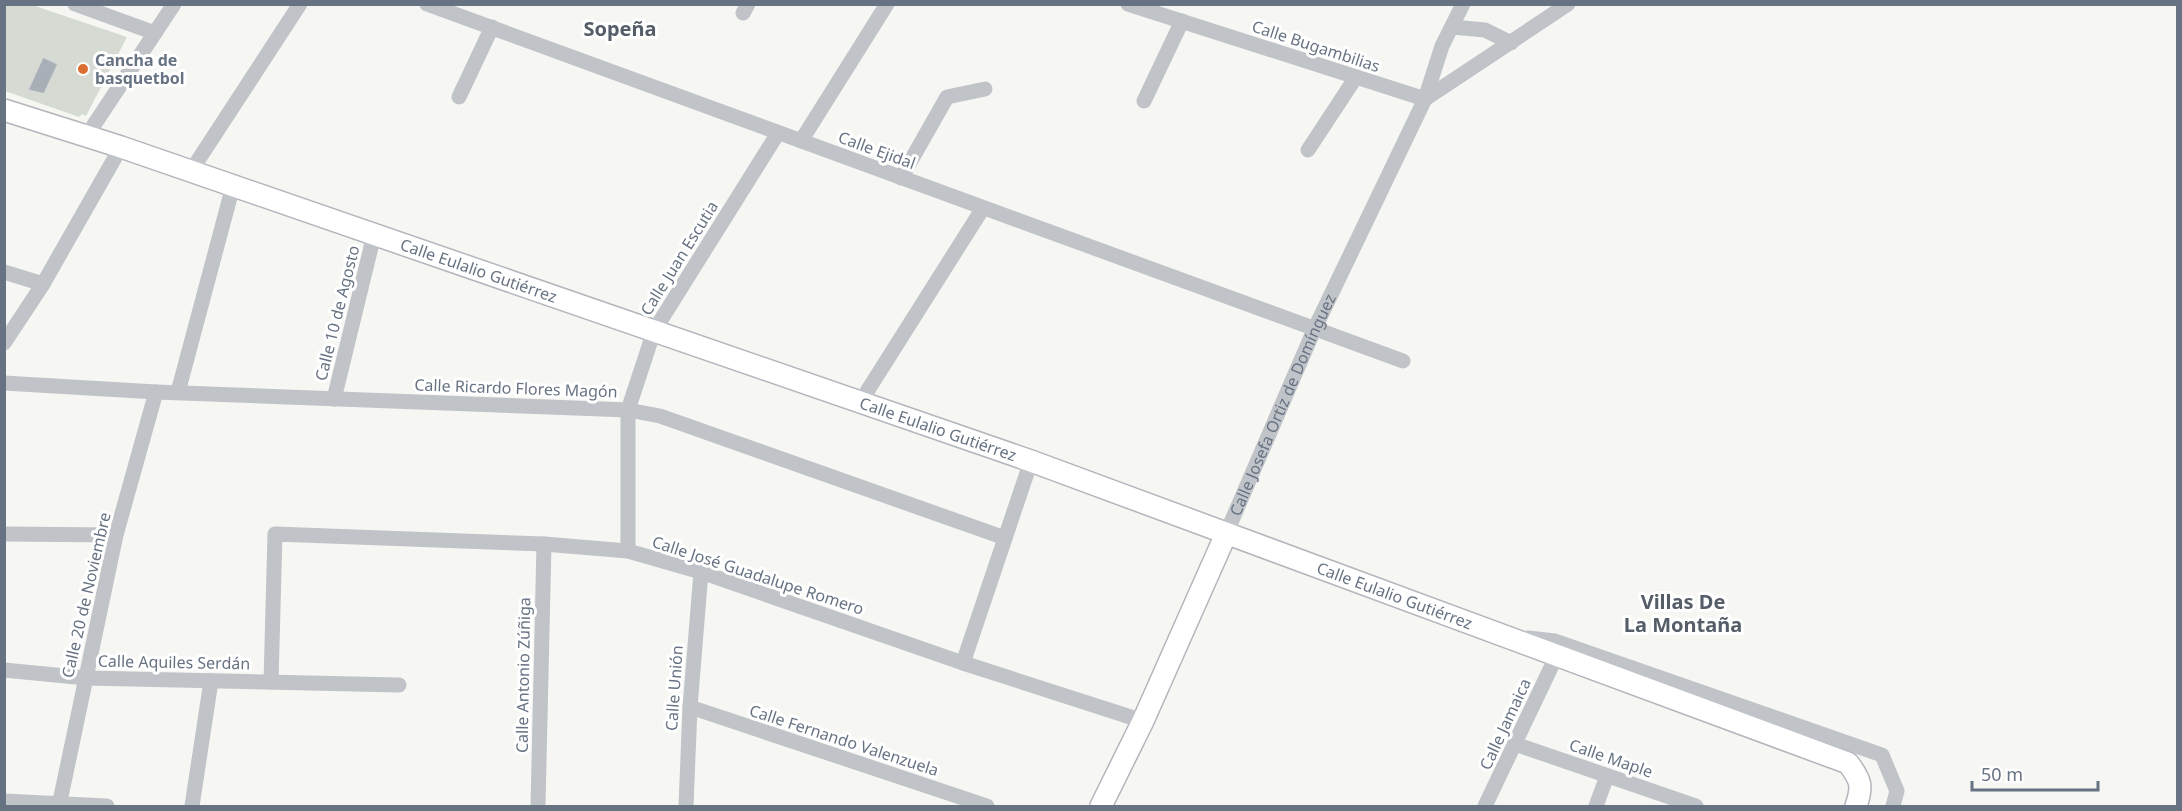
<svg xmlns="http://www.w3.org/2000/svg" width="2182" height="811" font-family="'Noto Sans',sans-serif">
	<rect width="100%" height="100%" fill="#f6f6f3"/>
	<path fill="#d5dbd3" d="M5,5H32L127,37L86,116L82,114L79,117L5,91Z"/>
	<path fill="#a9afb6" stroke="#d7d8d6" stroke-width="1.5" d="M43,57L58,64L44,94L28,90Z"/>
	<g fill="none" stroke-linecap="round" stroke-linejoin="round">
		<defs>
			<g id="secondary">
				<path id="s2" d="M4,110L121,147L1031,461L1848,763C1861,780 1863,786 1856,806"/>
				<path d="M1101,806L1143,721L1226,534"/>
			</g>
		</defs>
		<use href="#secondary" stroke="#b2b6bc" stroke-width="24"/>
		<g stroke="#c0c3c7" stroke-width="15">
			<path d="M75,4L155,33"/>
			<path d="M427,4L1403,361"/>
			<path d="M1128,4L1425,99"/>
			<path d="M743,13L748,4"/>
			<path d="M1452,27L1485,30L1511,43"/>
			<path d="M459,97L492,27"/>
			<path d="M1425,99L1568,4"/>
			<path d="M1144,101L1182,21"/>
			<path d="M86,137L174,4"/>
			<path d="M801,141L887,4"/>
			<path d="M1308,150L1356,77"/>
			<path d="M191,171L300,4"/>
			<path d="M901,178L947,97L985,89"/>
			<path d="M4,272L43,284"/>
			<path d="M4,343L43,284L121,147"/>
			<path d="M4,383L156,392L628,410L660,416L1005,538"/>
			<path d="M178,392L233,186"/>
			<path d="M334,399L374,235"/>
			<path d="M861,401L983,208"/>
			<path d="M4,534L116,535"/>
			<path id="s1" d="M1226,534L1314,330L1425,99L1442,46L1463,4"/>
			<path d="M628,551V410L654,331L778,133"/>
			<path d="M1528,638L1555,641L1882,755L1897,791L1893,806"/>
			<path d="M963,663L1031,461"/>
			<path d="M4,670L86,678L399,685"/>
			<path d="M271,682L275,534L544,544L628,551L701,572L963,663L1143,721"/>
			<path d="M690,707L987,806"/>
			<path d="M1515,744L1696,806"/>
			<path d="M4,801L107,806"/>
			<path d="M59,806L116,535L156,392"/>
			<path d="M192,806L211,681"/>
			<path d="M538,806L544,544"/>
			<path d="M686,806L690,707L701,572"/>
			<path d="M1485,806L1556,657"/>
			<path d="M1596,806L1607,776"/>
		</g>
		<use href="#secondary" stroke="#fff" stroke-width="21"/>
	</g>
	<circle fill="#da6d30" stroke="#fff" stroke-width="2" cx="83" cy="69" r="6"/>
	<g text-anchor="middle" stroke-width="6" stroke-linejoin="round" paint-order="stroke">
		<g font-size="16" fill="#677383" stroke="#fff">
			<text transform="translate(1316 46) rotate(18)" y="6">Calle Bugambilias</text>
			<text transform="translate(877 150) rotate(20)" y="6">Calle Ejidal</text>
			<text transform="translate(679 258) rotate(-58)" y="6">Calle Juan Escutia</text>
			<text dy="6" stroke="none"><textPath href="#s2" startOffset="501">Calle Eulalio Gutiérrez</textPath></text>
			<text transform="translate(337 313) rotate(-76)" y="6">Calle 10 de Agosto</text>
			<text transform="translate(516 388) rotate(2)" y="6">Calle Ricardo Flores Magón</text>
			<text dy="6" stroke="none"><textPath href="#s1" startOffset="141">Calle Josefa Ortiz de Domínguez</textPath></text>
			<text dy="6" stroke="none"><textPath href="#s2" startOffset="987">Calle Eulalio Gutiérrez</textPath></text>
			<text transform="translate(758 575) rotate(18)" y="6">Calle José Guadalupe Romero</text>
			<text transform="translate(86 595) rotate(-77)" y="6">Calle 20 de Noviembre</text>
			<text dy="6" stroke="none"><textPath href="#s2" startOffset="1473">Calle Eulalio Gutiérrez</textPath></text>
			<text transform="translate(174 662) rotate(1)" y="6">Calle Aquiles Serdán</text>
			<text transform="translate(523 675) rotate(-89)" y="6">Calle Antonio Zúñiga</text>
			<text transform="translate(674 688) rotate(-86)" y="6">Calle Unión</text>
			<text transform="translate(1505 724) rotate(-65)" y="6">Calle Jamaica</text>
			<text transform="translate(844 740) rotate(18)" y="6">Calle Fernando Valenzuela</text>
			<text transform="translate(1611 758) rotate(19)" y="6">Calle Maple</text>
		</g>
		<g font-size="16" font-weight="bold" fill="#677383" stroke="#fff" text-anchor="start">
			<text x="95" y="66">Cancha de<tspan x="95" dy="18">basquetbol</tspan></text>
		</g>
		<g font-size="20" font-weight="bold" fill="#545d68" stroke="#fff">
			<text x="620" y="36">Sopeña</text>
			<text x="1683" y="609">Villas De<tspan x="1683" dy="23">La Montaña</tspan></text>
		</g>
	</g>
	<rect width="2182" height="811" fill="none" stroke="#677383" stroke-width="12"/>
	<path d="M1972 781v9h126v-9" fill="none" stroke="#677383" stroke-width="3"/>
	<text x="1981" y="781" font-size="18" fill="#677383" stroke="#ffffff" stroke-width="4.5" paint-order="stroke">50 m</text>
</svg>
